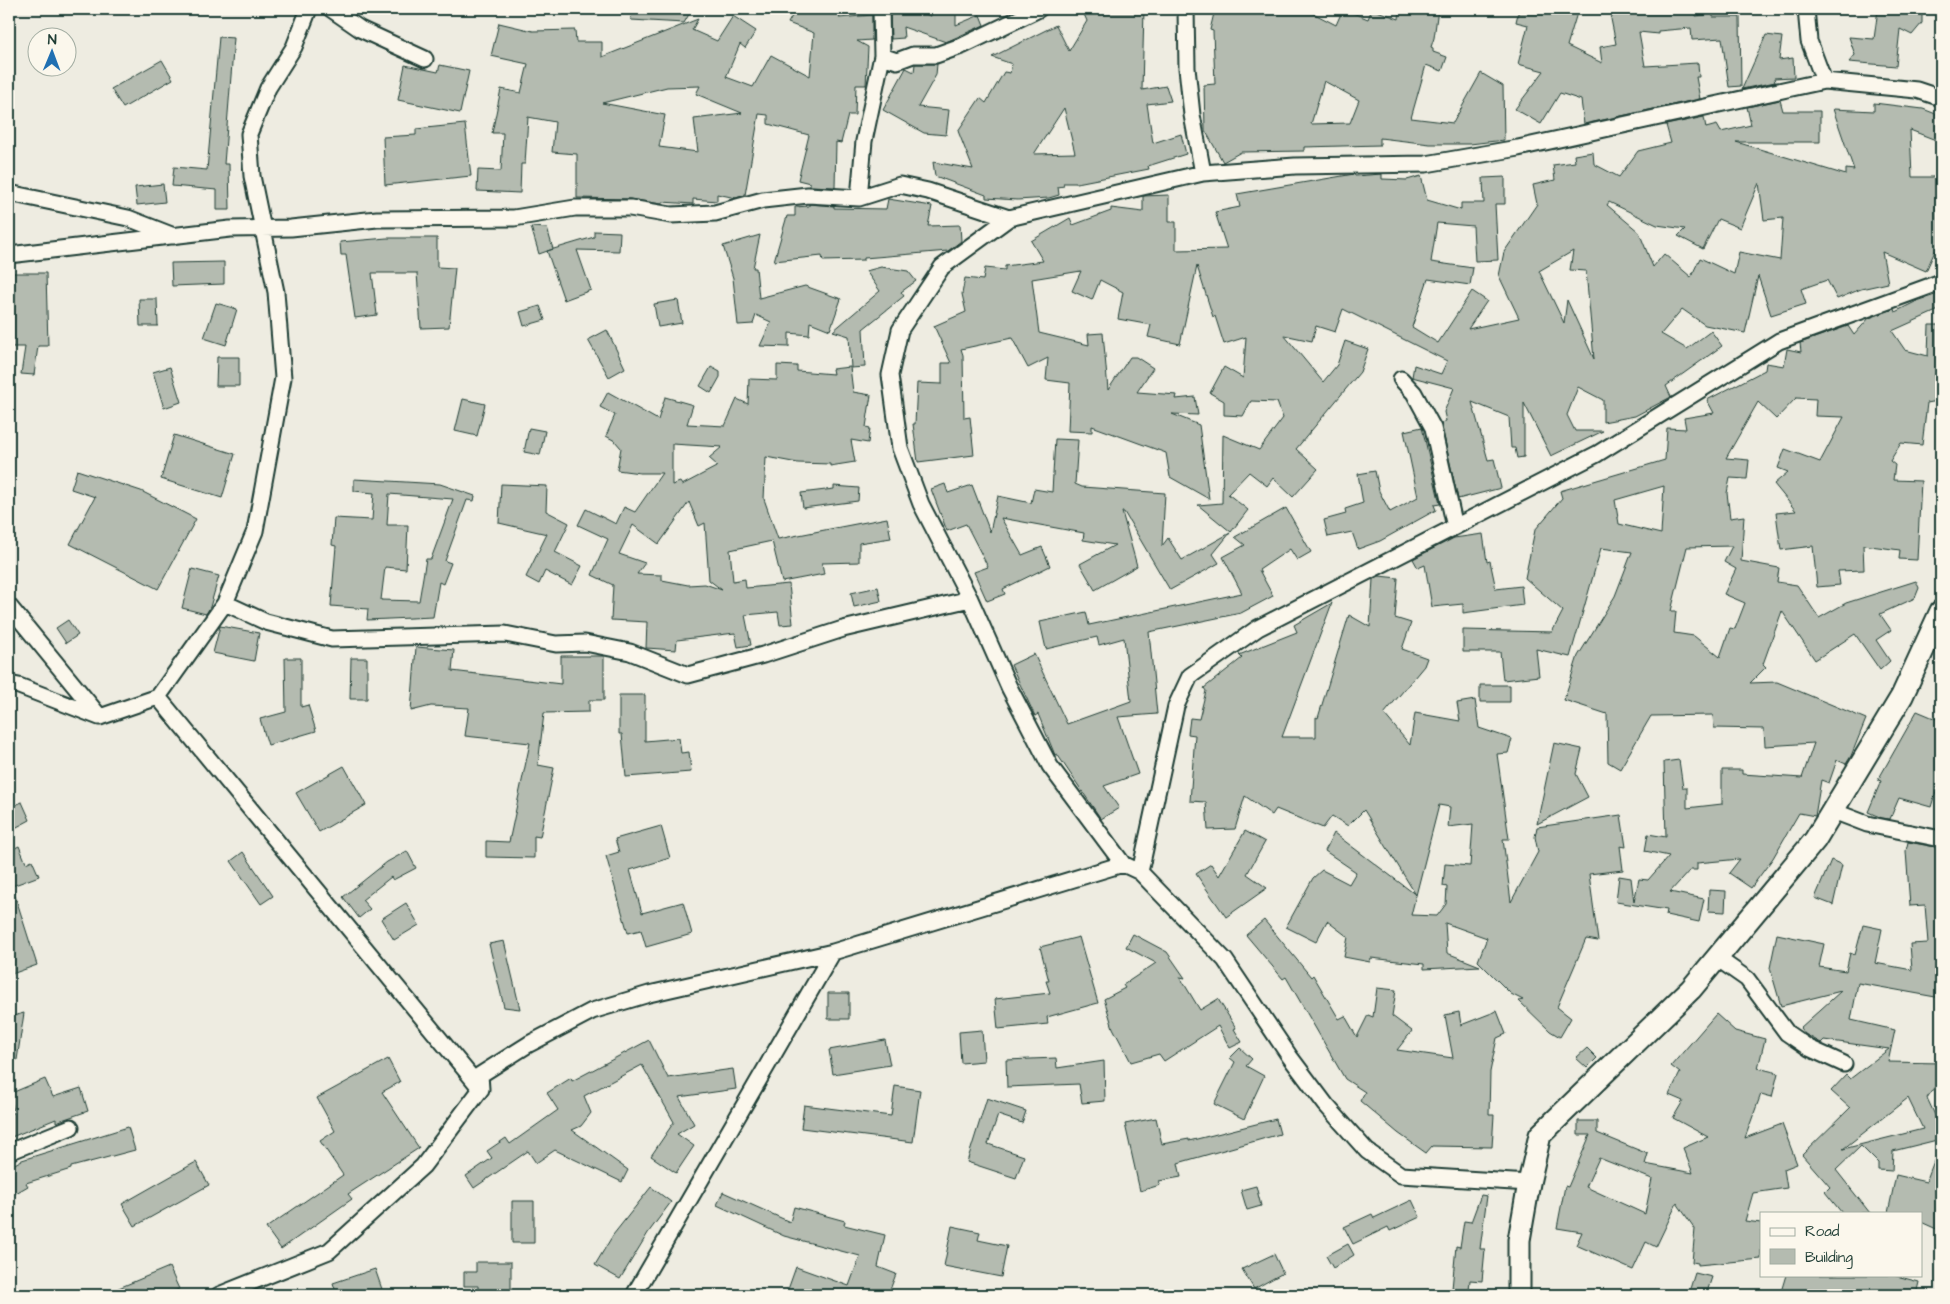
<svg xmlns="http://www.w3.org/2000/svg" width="1950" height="1304" font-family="'Architects Daughter',sans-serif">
	<rect width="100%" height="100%" fill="#eeece1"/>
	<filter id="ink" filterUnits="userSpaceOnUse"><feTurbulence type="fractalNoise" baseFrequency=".02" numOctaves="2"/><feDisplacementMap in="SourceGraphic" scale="10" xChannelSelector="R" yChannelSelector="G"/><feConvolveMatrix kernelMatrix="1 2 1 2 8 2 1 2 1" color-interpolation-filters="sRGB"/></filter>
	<g filter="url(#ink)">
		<path fill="#b4bbb0" stroke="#1f3d34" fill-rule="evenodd" d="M632,9H692L684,23L631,20Z
			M796,9H845L839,18L872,15V40L857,41L868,47L866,85H856L855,115H848L841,143L836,142L835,187L810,186V183L798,180L809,135L768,124V115L759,114L745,195L736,198L717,194V201L693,199V204L662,202V204L630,199L577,198V154L552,152L555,122L528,117L525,164H521L520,193L477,191L478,170L501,171L503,133H492L501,89L521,93L528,64L491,56L499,23L533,31L575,30L576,42H602V57L698,19L692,30L717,41L733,16L756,31L745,48L740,44L726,77L753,87L771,55L810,76L814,33L788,23ZM700,86L696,94L742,113L694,119L698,152L659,147L665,115L602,103L667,87Z
			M890,9H909L931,16V9H956V25L980,15L984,25L946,42L903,27L904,38L891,39Z
			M1091,9H1144L1142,90L1166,86L1171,101L1147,104L1153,143L1181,134L1186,154L1148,166L1149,169L1077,183H1063L1064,186L1058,187L1059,195L1049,198L1017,200L986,198V195L935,176L933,162L973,169L958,131L980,98L986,103L1004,72L1010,73L1012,64L992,57L1056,25L1069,51L1087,21L1083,12ZM1064,108L1075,153L1034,154Z
			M1215,9H1305L1336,25L1343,9L1368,19L1372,9L1399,19L1400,9H1438L1434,38L1431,47L1433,48V52L1447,57L1442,71L1426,65L1411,118L1453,123L1481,73L1503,86L1504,140L1470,144H1430L1380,138V145L1304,147V151L1241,152L1223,162L1205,130L1204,85L1215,84L1213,31L1210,30ZM1324,81L1359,100L1350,123L1311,124Z
			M1519,9H1561L1577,13L1567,46L1602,63L1600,47L1616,44L1611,19L1614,9H1695L1696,16L1713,14V17H1740L1741,86L1729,87L1722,38L1692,40L1691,28L1658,31V34L1639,32L1645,66L1698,63L1699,77H1696L1700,99L1584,124L1581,100L1560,93L1541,124L1515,109L1544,71L1518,64L1528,25L1516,22Z
			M1878,9H1922V23L1912,35L1900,29L1896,66L1849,62L1855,55L1849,37L1874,39Z
			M1766,35L1782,37L1779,60L1793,58L1794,77L1774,78L1775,82L1742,89Z
			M219,37L234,38L224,164H229L230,210H217V190L172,186L174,167L207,170Z
			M162,60L173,79L123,108L111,89Z
			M915,64H937L936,75L918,107L949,110L946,135L924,133L883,110L906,68L914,72Z
			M405,65L438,72L440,65L469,71L460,113L398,100Z
			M1780,100L1783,111H1820V142H1736L1846,175V169L1854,170L1833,109L1874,111V103L1923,109L1941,116V142L1910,130L1912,177H1941V253L1935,251L1926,271L1882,252L1888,283L1861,289L1837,299L1827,280L1801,289L1806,304L1771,315L1758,276L1745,333L1705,325L1682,309L1661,334L1687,349L1711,331L1722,346L1666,386L1671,397L1635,416L1603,422V400L1578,387L1567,415L1575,431H1603L1551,456L1524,403V457L1517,458L1515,448H1511L1509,417L1472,402L1488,460L1494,459L1501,488L1458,499L1441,423L1446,421L1444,412L1454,388L1412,377L1414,365L1441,374L1447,361L1343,309L1335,332L1316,326L1312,341L1284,335L1323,382L1337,365L1345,341L1368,349L1360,372L1296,449L1318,469L1293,497L1273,478L1267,486L1249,472L1228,494L1248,510L1231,532L1198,505L1222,503L1223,435L1259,450L1283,418L1277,402L1251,401L1243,416L1224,415V401L1210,393L1224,367L1243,378L1246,337L1224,344L1215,316L1213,317L1197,266L1180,344L1148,337L1151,325L1118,319L1123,292L1100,280L1092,300L1072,291L1081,271L1032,279L1039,333L1089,345L1088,334L1103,333L1108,390L1130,357H1136L1153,368L1137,392L1177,395L1176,399L1195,397L1198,415L1172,414L1199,425L1209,499L1170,477L1166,453L1092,426V432L1068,431L1070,383L1046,380L1048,358L1028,368L1012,338L961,349L963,355L964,418L970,417L974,455L918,462L913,424H915L917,383L942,384V363H951L934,326L966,312L962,294L965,278L983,280L985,268L1005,270V266L1043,261L1031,241L1070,218L1073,225L1111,211V208L1143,212V196L1169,195V222H1176V250L1227,249L1215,212L1240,207L1237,194L1354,174L1355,176L1382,174V179L1407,180L1421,176L1427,200L1461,210V203H1484L1483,178L1505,177V204H1495L1498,260L1475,261L1473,226L1437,223L1431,262L1473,268L1470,285L1428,279L1412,327L1438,343L1472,291L1487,301L1468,329L1519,318L1499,276L1504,252L1537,204L1533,185L1555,180L1553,165L1575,162L1574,155L1593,152L1594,164L1619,177L1638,151L1671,143L1666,125L1704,117L1706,128L1717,125L1721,132L1751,125L1747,107ZM1759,183L1764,220L1783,218L1780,260L1739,252L1734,274L1700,258L1691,277L1664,254L1653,267L1639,232L1607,205L1609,202L1657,225L1685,229L1678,236L1703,249L1718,219L1740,228ZM1573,251L1570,270L1586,271L1594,359L1567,300L1564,323L1539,271Z
			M465,124L471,176L385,185L383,137L416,135V129Z
			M163,184L165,202L137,205L135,187Z
			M888,199L932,206L928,226L960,225L961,241L948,251L864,258V260L823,261L822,256L774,261L787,216H795V207L809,206V204L834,206V208L886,209Z
			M531,227L547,228L553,249L539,254Z
			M594,231L620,232L619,251L577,250L591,290L564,300L547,251L594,237Z
			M760,235L753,268H756L759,298L805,286L841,299L830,330L810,322L809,335L789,333V347L760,346L771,322L756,315L753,324L738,325L733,278L723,246Z
			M387,238H437V267L455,268L449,327L421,328L417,273H372L377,315L355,318L346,255H341L340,242Z
			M224,262V284L172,286L171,263Z
			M881,267L908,271L916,281L901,292L904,296L863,329L865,367L851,368L849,336L833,331L880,291L866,271Z
			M9,273H46L48,346H38L34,375L21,374L25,347H9Z
			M1941,293V309L1892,331L1905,350L1928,356L1929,325H1941V378L1934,375L1938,401L1927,403L1922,445L1901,443L1890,461L1895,465L1893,480L1921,481L1917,560L1899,559L1900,550L1863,545L1864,570L1838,571L1840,585L1817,587L1813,546L1781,550L1776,513L1796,511L1774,484L1788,472L1778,468L1785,449L1820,462L1844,417L1815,416L1816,399L1796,398L1776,419L1758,402L1726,458L1749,460L1747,479L1730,478L1727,493L1730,518L1744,516L1741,561L1779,568L1777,582L1797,585L1819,618L1846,603L1916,581L1919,588L1915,598L1880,614L1891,630L1876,640L1890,661L1880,670L1855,634L1815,660L1782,611L1763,664L1766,667L1750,683L1777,682L1866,719L1851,756L1846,764L1837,760L1829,783L1821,780L1815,816L1799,813L1773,858L1751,888L1729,873L1740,859L1697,863V870H1690L1670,892L1704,899L1699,922L1666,915L1667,910L1616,902L1619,876L1631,878L1634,902L1639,879L1648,880L1669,856L1645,851L1648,834L1666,837L1664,762L1679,760L1683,788H1687V808L1722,804V770H1742V774L1802,778L1814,743L1765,746L1764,729L1714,728L1713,715L1651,716L1620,769L1608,762L1607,714L1564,700L1578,656L1615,596L1632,552L1601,548L1570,657L1536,649L1539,676L1503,680L1500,652H1463V630L1552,632L1563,611L1525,578L1535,530L1562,498L1560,491L1665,460L1667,428L1686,429L1684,418L1714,413L1707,400L1765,370L1766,363L1784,366L1787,349L1801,352L1800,343L1848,326L1854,335L1869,318L1894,309L1895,312L1917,301ZM1664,486L1661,534L1619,524L1615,500ZM1732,546L1724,562L1736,569L1724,594L1745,603L1735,629L1730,628L1720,657L1694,636L1674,633L1676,611H1671L1687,547Z
			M139,299H157L158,326H140Z
			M678,300L682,323L658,327L654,304Z
			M216,303L237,309L226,345L204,338Z
			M540,306L545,320L524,326L520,312Z
			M607,330L625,368L609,377L588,340Z
			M217,357H239V386H216Z
			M777,365L797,366V371L833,374L832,369L850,367L853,392L871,395L866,427L870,428L868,443L851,440L855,462L830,466V464L798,463L766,457L764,499L778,539L887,518L891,538L859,543V562L822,563L824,574L782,582L772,541L730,550L733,581L745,579L746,588L789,584L793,624L780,625L778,612L745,615L751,645L738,647L735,633L677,640L676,650L646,648L647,622L611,620L613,585L592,575L608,539L578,525L586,509L616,524L624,507L635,512L662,473H640L617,470L621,448L615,441L606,436L615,415L600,407L608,392L658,420L665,397L693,405L687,424L725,426L737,399L748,404L749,379L777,380ZM672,444L722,447L709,458L718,466L682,485L680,482L672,485ZM689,502L699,526L705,523L709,580L722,590L705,584L688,585L662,580V575L637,574L645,563L619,554L633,525L659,544Z
			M170,367L181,402L164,408L153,372Z
			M711,367L720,372V377L711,393L700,386Z
			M463,399L485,404L477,436L455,431Z
			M1422,427L1440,504L1434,505L1436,510L1380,541L1358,549L1352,532L1328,537L1324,520L1346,514L1345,509L1363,503L1358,474L1375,471L1379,491L1390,512L1418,497L1404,431Z
			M529,428L545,431L540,455L524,452Z
			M174,435L235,454L222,498L161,479Z
			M1055,439L1078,440L1075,484L1082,487L1165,493L1162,546L1168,538L1182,560L1230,533L1213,554L1219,563L1170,590L1124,512H1122L1137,566L1095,590L1080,564L1115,545L1083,540L1084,533L1001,518L1022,555L1042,547L1050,566L1003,589L1005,594L987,601L974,572L988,567L966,524L947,531L931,489L945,484L948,493L972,485L990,532L998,496L1031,503L1034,489L1052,492Z
			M77,470L141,491L196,519L158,589L70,544L95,497L71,489Z
			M354,479L440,484L475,496L474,501L467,500L445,561L451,563L443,584L439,582L433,617L367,620L368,609L331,606L336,546L332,545L334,518L372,520L374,493L354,491ZM389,494L453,499L431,559H426L419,601L381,600L385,567L406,569L408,525H387Z
			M501,484L547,486L546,511L569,523L555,552L582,566L572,585L545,571L539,584L526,577L547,534L499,523Z
			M834,486L859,488L858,501L803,508L801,493L834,489Z
			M1286,508L1311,552L1297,560L1290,549L1259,570L1273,596L1241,613L1149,632L1157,714L1118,717L1138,774L1104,786L1119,808L1101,819L1057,754L1055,755L1038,714L1035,716L1011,665L1034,654L1067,724L1131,701L1124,638L1099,645L1097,637L1046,649L1040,622L1086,612L1089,625L1242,593L1223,557L1245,545L1235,537Z
			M1483,534L1487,562L1490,561L1496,589L1521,586L1523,605L1463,613V604L1432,607L1425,565L1418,568L1413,559L1454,538Z
			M192,569L219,576L210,607L206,614L182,608Z
			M1379,576L1398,578L1395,618L1411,623L1402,649L1427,658L1424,666L1384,714L1410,745L1415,713L1460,721L1457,703L1475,700L1479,728L1512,739L1508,753L1497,754L1509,839H1503L1511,902L1538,852L1535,837L1537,827L1621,815L1626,847L1620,846L1623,870L1589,874L1598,941L1586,939L1557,1007L1571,1018L1560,1037L1550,1031L1519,1001L1523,1000L1511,994L1478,961L1487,938L1445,923L1447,953L1480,966L1424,969V964L1371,958L1370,962L1344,957L1348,937L1327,921L1316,942L1286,927L1313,878L1322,870L1349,884L1356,872L1325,851L1334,833L1416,895L1364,810L1348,826L1332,816L1323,828L1276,809L1272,815L1245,796L1235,829L1208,830L1206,802L1190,801L1195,735L1188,734L1190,718L1199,719L1206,691L1204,688L1242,658L1239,655L1297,632L1294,625L1332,603L1282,737H1316V717L1318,718L1349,615L1370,627L1373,579ZM1439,805L1450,807L1448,827L1473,824L1470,866L1445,864L1443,886L1447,887L1446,904L1437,916L1411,915Z
			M878,587L881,601L854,607L851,593Z
			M68,620L78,635L66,643L56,628Z
			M220,626L259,633L254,661L213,653Z
			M416,647L454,650L452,671L561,684V656H604V700H589V712L544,713L538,765L554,768L540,837L534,836V858L486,857V841L509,842L530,743L465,736L469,708L431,706L411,711Z
			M285,658H301V707L308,705L316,731L268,745L260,719L286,712Z
			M351,658H367V699H350Z
			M1480,685H1510V702H1480Z
			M619,695H645V741L679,738L681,753L689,752L691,772L626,777L622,734H619Z
			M1917,711L1941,721V775L1931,807L1899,798L1890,819L1882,818L1868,812L1881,781L1878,780Z
			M1554,743L1582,749L1576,774L1588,797L1537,824Z
			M344,766L366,805L319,832L296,793Z
			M22,802L30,820L15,828L9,816V808Z
			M661,826L670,858L630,870L642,913L683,902L692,934L646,947L641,930L628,933L606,856L619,852L615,839Z
			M1245,831L1265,842L1247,874L1267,888L1226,917L1196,874L1211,864L1219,876Z
			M1908,842L1941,848V998L1858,983L1851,1020L1895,1030L1888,1062L1941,1063V1077L1927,1098L1941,1128V1139L1893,1151L1892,1171L1878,1170V1163L1861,1146L1836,1170L1870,1213H1842L1825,1192L1830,1187L1802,1155L1850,1108L1831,1091L1846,1075L1850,1079L1889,1049L1824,1040L1821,1043L1805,1034L1800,1028L1841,991L1781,1006L1770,968L1777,934L1824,944L1819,967L1846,971L1850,953L1855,955L1863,925L1882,929L1875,963L1912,970L1910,944L1928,943L1925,905L1910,906L1906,851ZM1908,1098L1923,1129L1843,1149Z
			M19,846L26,863L32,860L39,876L12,886L37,965L9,975V851Z
			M407,851L416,868L393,880L391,877L362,900L370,909L359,918L343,897L387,862Z
			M243,852L273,896L261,904L231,861Z
			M1831,860L1842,865L1833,905L1815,898Z
			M1709,890L1726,891L1725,912L1708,911Z
			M406,903L419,925L394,940L381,919Z
			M1264,920L1311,977L1313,975L1339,1019L1345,1016L1357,1037L1368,1015L1373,1017L1377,988L1396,990L1392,1016L1412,1031L1397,1050L1453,1058L1445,1015L1459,1012L1461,1025L1497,1011L1506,1034L1497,1038L1490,1072L1489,1115H1494L1492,1147L1432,1146L1426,1153L1398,1133L1360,1101L1365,1092L1345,1079L1286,977L1283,979L1246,935Z
			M1133,934L1167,952L1185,978L1180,977L1200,1010L1218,999L1236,1028L1234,1029L1242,1042L1230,1048L1218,1026L1164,1061L1159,1054L1131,1062L1113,1028L1104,999L1125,988L1123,985L1156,963L1126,947Z
			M1079,937L1098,1003L1047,1017L1048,1024L998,1029L995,999L1050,993L1046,981H1049L1040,947Z
			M504,941L520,1009L504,1007L489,944Z
			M828,993H849V1019H828Z
			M24,1013L17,1060H9V1017Z
			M1716,1014L1735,1031L1765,1039L1758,1068L1778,1073L1772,1097L1761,1094L1745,1138L1782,1124L1797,1164L1784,1169L1787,1188L1753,1193L1745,1221L1761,1223V1259L1698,1265V1263L1692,1262L1695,1229L1677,1203L1656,1247L1646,1242L1633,1270L1576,1245L1582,1232L1557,1228L1565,1186L1568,1187L1590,1135H1578V1121H1597V1133L1648,1154L1645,1164L1693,1173L1683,1148L1708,1137L1673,1118L1683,1101L1669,1095L1680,1073L1671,1066ZM1599,1158L1652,1179L1645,1214L1586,1187Z
			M982,1030L984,1061L961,1063L959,1032Z
			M649,1040L668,1078L733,1069L736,1089L679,1097L694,1124L677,1134L694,1146L676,1173L651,1156L674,1122L642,1065L584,1096L591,1113L581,1126L572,1130L628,1170L622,1182L555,1150L536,1163L528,1151L474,1188L466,1176L492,1158L487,1151L506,1138L510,1144L558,1110L547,1093L571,1078L572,1081Z
			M885,1040L890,1065L833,1074L829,1050Z
			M1240,1048L1252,1059L1246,1066L1264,1076L1244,1119L1214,1104L1235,1062L1230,1058Z
			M1587,1048L1597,1058L1587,1068L1576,1058Z
			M1056,1058L1057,1068L1104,1061L1105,1101L1082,1103L1079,1084L1007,1087L1006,1060Z
			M388,1059L400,1082L382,1092L419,1148L348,1194L352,1199L281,1249L266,1228L343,1175L320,1141L335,1131L317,1098Z
			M45,1079L53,1097L81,1088L88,1111L56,1122V1119L9,1138V1115L14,1112L9,1094Z
			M895,1086L920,1090L913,1142L801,1128L804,1105L891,1116Z
			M987,1098L1026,1111L1022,1123L998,1115L988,1144L1024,1156L1016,1178L967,1162Z
			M1156,1118L1162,1144L1189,1139V1141L1276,1119L1280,1134L1178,1163L1181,1177L1159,1181L1160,1185L1140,1191L1125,1124Z
			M128,1127L135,1150L71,1167V1169L26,1183L28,1186L9,1197V1167L22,1160Z
			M1940,1145H1941V1231L1921,1222V1213H1888L1896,1175L1926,1182Z
			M196,1162L209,1185L135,1226L122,1204Z
			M1256,1186L1261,1206L1247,1210L1241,1190Z
			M651,1187L671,1202L648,1233L620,1279L595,1265L613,1235Z
			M723,1192L790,1222L794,1207L845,1221L844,1225L885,1235L878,1267L896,1274L888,1295H786L796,1267L849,1286L860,1256L784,1236L717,1205Z
			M1481,1195L1487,1196L1480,1249H1485L1482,1281L1470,1280L1469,1291L1452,1289L1456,1246L1460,1247L1464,1221L1471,1222Z
			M1412,1200L1420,1217L1390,1231L1388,1227L1353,1244L1344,1227L1372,1214L1374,1218Z
			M512,1201H534V1243H512Z
			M952,1226L980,1232L978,1240L1007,1246L1001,1277L944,1266Z
			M1348,1244L1354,1255L1333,1268L1326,1256Z
			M1274,1254L1283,1273L1254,1289L1242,1269Z
			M476,1262H511V1295H478V1286H464V1272H476Z
			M169,1267L179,1289L163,1295H102Z
			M375,1269L384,1295H337L333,1283Z
			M1695,1273L1712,1277L1706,1295H1688Z
			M1786,1275H1893L1919,1282L1916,1295H1780Z"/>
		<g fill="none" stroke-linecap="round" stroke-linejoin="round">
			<defs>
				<path id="street" d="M331,9L360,29L425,59
					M1186,9L1187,68L1192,115L1203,173
					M1806,9L1809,41L1824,81
					M882,56L897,61L913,55H936L964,45L1039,9
					M9,193L128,218L174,236
					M859,198L864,141L882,56L881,9
					M9,255L230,229L291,228L377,219L514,218L575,208H630L671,215L715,213L763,200L808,195L859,198L900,185L928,191L1009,218
					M1401,379L1414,393L1433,428L1455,527
					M225,603L266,622L332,639L505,634L556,644L585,643L630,652L688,675L763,655L843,629L970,599
					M9,606L100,717L158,697L225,603L255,531L283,378L276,292L252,176L249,134L268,88L294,47L309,9
					M9,684L19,686L99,717
					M158,697L481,1089
					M1833,811L1867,824L1941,839
					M1123,864L1050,766L1009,687L970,599L921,504L900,448L890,375L900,330L942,267L1009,218L1203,173L1295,166L1426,164L1518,148L1824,81L1917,90L1941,98
					M1140,872L1225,960L1290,1057L1326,1105L1367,1151L1401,1175L1529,1183
					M1717,958L1747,979L1787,1033L1809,1048L1844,1064
					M9,1152L71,1127
					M219,1295L329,1251L423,1166L481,1089L480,1075L529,1044L592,1011L649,994L833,952
					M634,1295L833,952L1123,864L1140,872L1176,706L1190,676L1258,628L1597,454L1779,341L1941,282"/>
				<path id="secondary" d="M1519,1295V1240L1529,1183L1540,1135L1691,989L1815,840L1902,696L1941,611"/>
			</defs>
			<use href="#street" stroke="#1f3d34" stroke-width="19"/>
			<use href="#secondary" stroke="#1f3d34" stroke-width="25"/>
			<use href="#street" stroke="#fbf7ec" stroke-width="15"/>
			<use href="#secondary" stroke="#fbf7ec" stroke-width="21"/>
		</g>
	</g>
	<rect width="1950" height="1304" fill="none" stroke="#fbf7ec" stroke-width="30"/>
	<rect x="15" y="15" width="1920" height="1274" fill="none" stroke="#1f3d34" stroke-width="2" filter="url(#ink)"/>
	<rect x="1760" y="1212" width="162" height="65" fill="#fbf7ec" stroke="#a3ada2"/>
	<rect x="1770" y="1228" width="25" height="8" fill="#fbf7ec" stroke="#a3ada2"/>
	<text x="1805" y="1236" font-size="15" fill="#1f3d34">Road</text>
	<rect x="1770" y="1249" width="25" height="15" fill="#b4bbb0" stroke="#a3ada2"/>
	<text x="1805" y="1262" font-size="15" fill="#1f3d34">Building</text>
	<g transform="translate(52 52) rotate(1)"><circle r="24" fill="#fbf7ec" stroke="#a3ada2"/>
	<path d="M0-4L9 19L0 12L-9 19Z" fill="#1f6fb2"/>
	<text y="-8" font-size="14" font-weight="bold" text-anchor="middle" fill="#1f3d34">N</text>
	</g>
</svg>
